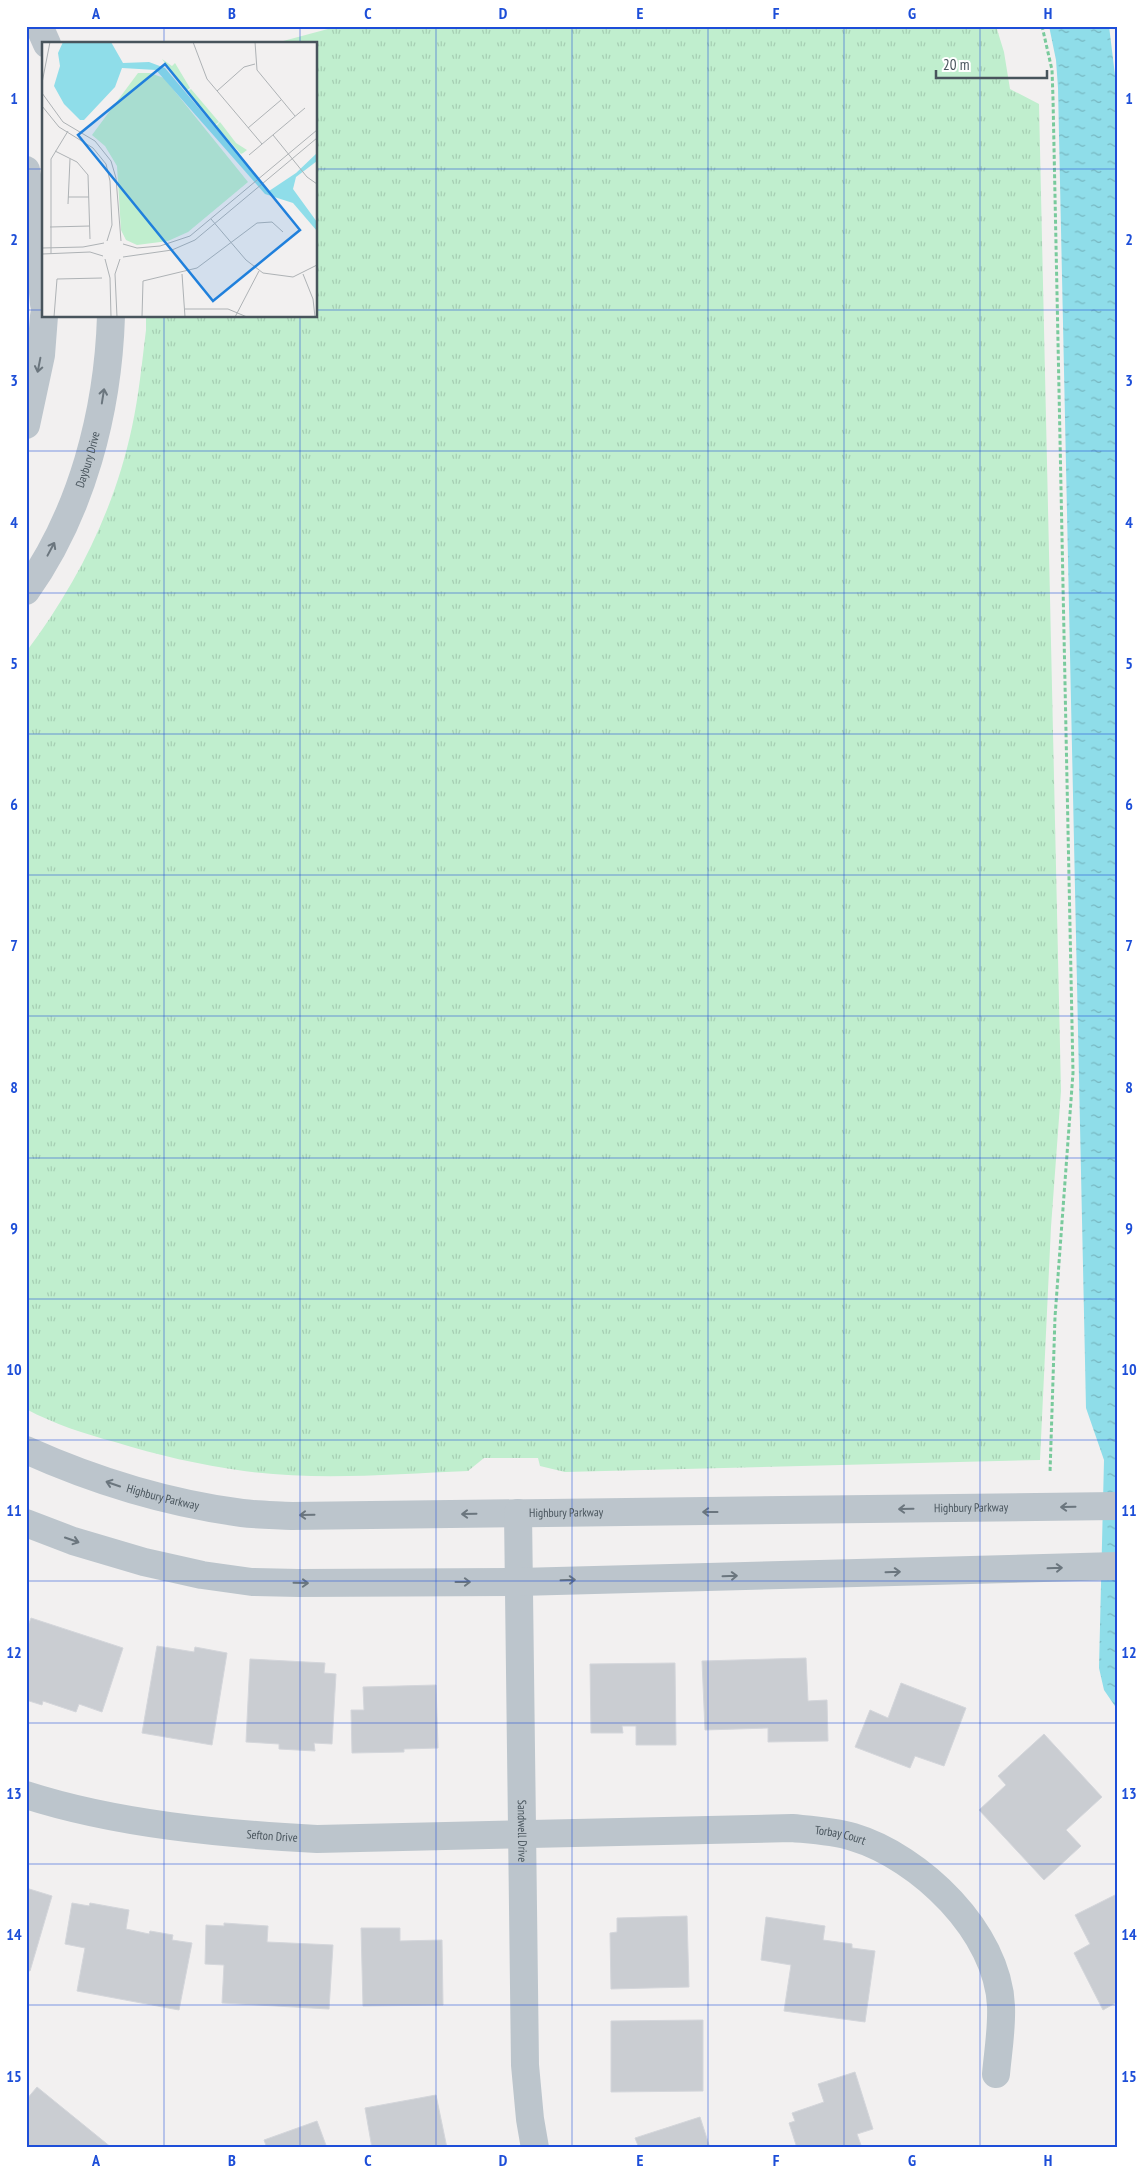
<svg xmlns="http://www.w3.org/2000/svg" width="1143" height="2174" font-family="'PT Sans Narrow',sans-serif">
	<defs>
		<pattern id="grass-tufts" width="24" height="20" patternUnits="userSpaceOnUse" patternTransform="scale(1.25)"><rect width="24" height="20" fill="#c0eece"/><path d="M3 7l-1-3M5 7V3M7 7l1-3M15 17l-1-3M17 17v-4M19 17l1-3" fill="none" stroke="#a6ceb3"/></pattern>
		<pattern id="water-ripples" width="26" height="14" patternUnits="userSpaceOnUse" patternTransform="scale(1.25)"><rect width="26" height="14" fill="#8fdde9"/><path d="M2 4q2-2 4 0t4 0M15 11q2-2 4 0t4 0" fill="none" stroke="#77b6c0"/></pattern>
	</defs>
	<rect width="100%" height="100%" fill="#f2f0f0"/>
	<path fill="url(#grass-tufts)" d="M339,26H996L1004,52L1010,89L1039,104L1061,1091L1051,1227L1040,1460L565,1472L540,1466L538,1458H484L468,1471C394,1474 318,1481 244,1471C200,1465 157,1455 115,1442C85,1434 54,1424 26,1409V652C77,584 114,511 132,427C139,395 142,362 146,330V316H316V44H272Z"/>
	<path fill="url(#water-ripples)" d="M1049,26H1109L1115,75L1117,167V1709L1104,1690L1099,1668L1104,1460L1086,1408L1058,88L1056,60Z"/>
	<path fill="#cacdd2" stroke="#d4d6db" d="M31,1618L123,1648L102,1712L79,1704L76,1712L43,1701L42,1705L26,1700V1631Z
		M157,1646L194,1652L195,1647L227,1653L212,1745L142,1733Z
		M806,1658L808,1701L827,1700L828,1741L768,1742V1728L705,1730L702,1661Z
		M250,1659L325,1663L324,1673L336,1674L332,1744L314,1743L315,1751L279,1749V1744L246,1742Z
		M675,1663L676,1745H636V1726H622L623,1733H591L590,1664Z
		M901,1683L966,1708L944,1766L915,1756L910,1768L855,1747L870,1710L888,1718Z
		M436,1685L438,1748L404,1749V1752L352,1753L351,1710H364L363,1687Z
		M1044,1734L1102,1797L1066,1830L1081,1846L1044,1880L979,1810L1006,1785L998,1776Z
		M26,1888L52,1896L30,1971L26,1970Z
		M1117,1894V2002L1103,2010L1074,1953L1090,1944L1075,1915Z
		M72,1903L89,1906L90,1903L129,1910L126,1929L149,1934L150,1931L173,1935L172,1940L192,1943L179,2010L77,1991L85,1948L65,1944Z
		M687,1916L689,1987L611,1989L610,1933L617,1932V1918Z
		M766,1917L825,1926L823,1940L852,1944V1948L875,1951L865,2022L784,2011L791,1965L761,1960Z
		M224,1923L268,1926L267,1942L333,1945L329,2009L222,2003L224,1965L205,1964L206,1925L224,1926Z
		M361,1928H400V1941L442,1940L443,2005L363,2006Z
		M703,2020V2091L611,2092V2021Z
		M855,2072L873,2129L857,2134L862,2148H797L789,2123L795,2121L792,2113L824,2102L818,2084Z
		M37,2087L112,2148H26V2100Z
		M436,2095L447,2148H372L365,2108Z
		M700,2117L710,2148H639L635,2138Z
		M317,2121L327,2148H267L264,2140Z"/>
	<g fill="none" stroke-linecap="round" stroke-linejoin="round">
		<path stroke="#79ca9c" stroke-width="3" stroke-dasharray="4 2.5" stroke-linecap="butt" d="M1042,26L1052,70L1053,98L1073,1073L1055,1317L1050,1473"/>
		<g stroke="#bcc5cc" stroke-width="28">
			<path d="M39,26L47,44"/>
			<path d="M26,170L38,234L44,304"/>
			<path d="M26,425L41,355L44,316"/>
			<path id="s1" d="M26,591C82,512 108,412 111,316"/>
			<path id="s2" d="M26,1450C95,1481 167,1503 242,1513C258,1515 275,1515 292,1516L1117,1506"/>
			<path id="s3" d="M518,1513L525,2065L530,2119L535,2148"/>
			<path d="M26,1523L73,1541L144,1562L202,1575L252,1582L299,1583L519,1582L1117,1566"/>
			<path id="s4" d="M26,1795C116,1824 223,1834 317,1839L792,1828C813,1830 833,1831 853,1837C920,1857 998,1932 1001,2006C1002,2028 998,2052 996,2074"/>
		</g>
	</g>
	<defs><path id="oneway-shaft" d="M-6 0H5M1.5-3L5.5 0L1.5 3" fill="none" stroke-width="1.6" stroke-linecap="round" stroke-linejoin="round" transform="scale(1.25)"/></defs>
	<g stroke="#6b767e">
		<use href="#oneway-shaft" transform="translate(39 365) rotate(101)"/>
		<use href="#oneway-shaft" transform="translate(103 396) rotate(-81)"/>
		<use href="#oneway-shaft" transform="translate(51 549) rotate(-62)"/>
		<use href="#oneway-shaft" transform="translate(113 1484) rotate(-161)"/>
		<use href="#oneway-shaft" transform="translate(1068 1507) rotate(179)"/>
		<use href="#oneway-shaft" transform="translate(906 1509) rotate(179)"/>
		<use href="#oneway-shaft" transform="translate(710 1512) rotate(180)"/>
		<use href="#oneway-shaft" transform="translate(469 1514) rotate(179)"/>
		<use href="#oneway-shaft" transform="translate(307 1515) rotate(179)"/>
		<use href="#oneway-shaft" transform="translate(72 1540) rotate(19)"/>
		<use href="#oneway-shaft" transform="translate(1055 1568) rotate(-2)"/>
		<use href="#oneway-shaft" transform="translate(893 1572) rotate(-2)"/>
		<use href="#oneway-shaft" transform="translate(730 1576) rotate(-2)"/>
		<use href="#oneway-shaft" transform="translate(568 1580) rotate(-2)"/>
		<use href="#oneway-shaft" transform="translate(463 1582)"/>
		<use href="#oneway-shaft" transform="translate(301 1583) rotate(1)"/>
	</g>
	<path fill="none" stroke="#1d4ed8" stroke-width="1" stroke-opacity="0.55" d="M164,26V44M300,26V44M436,26V2148M572,26V2148M708,26V2148M844,26V2148M980,26V2148M26,169H44M316,169H1117M26,310H44M316,310H1117M164,316V2148M300,316V2148M26,451H1117M26,593H1117M26,734H1117M26,875H1117M26,1016H1117M26,1158H1117M26,1299H1117M26,1440H1117M26,1581H1117M26,1723H1117M26,1864H1117M26,2005H1117"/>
	<g text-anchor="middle" stroke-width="4.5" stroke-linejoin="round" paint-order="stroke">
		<g font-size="12" fill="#48545c" stroke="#fff">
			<text dy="4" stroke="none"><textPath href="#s1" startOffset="146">Daybury Drive</textPath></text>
			<text dy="4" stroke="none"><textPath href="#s2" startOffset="145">Highbury Parkway</textPath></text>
			<text dy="4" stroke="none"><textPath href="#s2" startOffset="955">Highbury Parkway</textPath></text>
			<text dy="4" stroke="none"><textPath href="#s2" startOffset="550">Highbury Parkway</textPath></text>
			<text dy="4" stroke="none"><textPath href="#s3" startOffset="318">Sandwell Drive</textPath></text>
			<text dy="4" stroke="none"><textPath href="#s4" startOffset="250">Sefton Drive</textPath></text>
			<text dy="4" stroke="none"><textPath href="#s4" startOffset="819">Torbay Court</textPath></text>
		</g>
	</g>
	<g transform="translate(42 42)">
		<rect width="275" height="275" fill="#f2f0f0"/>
		<path d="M120,17L130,24L133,21L148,46L144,49ZM96,31H108L122,36L206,140L146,190L126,199L95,203L84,198L79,188L75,124L63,104L50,93ZM149,47L177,80L173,83L145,50ZM178,80L194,101L205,108L201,111L199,112L174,84Z" fill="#c0eece"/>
		<path d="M21,0H69L81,21L107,20L123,26L227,149L254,131L275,111V119L254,135L251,147L275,180V189L251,161L223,152L114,28L80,26L73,45L42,78H38L22,62L12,44L18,24L16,11Z" fill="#8fdde9"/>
		<path fill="none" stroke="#aeb2b5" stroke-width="1" d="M151,0L165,37L220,102M213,0L215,28L253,74M0,41L8,0M175,49L202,25L213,22M0,51L21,80L53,99L69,119L74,136L79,199M0,64L17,85L51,106L64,122L68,139L70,183L65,199M206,86L239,58M231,93L265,135L275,142M13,109L35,120L46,133L48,197M207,113L263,66M26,155H47M26,162L28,117M169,177L204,218L221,231L251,235L275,223M8,185L48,184M81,202L95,206L118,204L148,194L275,88M0,206L41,205L62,201M0,212L48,210L61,214M9,212V117L26,89M81,215L130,208L153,198L275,96M63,217L68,236L69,275M140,232L143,275M261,232L271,257L273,275M143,267H186L205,275M12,275L15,237L60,236M75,275L73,232L78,217M100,275L101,239L155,226L215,181L230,180L241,190M193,275L217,229"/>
		<path fill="#2080dc" fill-opacity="0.15" stroke="#2080dc" stroke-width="2.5" d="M123,22L258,188L171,259L36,93Z"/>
		<rect width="275" height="275" fill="none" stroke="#48545c" stroke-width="2.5"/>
	</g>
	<rect width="1143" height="2174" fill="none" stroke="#ffffff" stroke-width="55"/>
	<path d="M936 70v8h111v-8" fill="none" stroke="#48545c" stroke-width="2.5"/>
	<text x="943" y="70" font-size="15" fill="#48545c" stroke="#ffffff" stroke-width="4" paint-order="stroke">20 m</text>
	<rect x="28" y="28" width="1088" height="2118" fill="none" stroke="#1d4ed8" stroke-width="2"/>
	<g font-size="16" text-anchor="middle" font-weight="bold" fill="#1d4ed8">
		<text x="96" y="19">A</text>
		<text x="232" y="19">B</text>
		<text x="368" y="19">C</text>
		<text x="503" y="19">D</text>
		<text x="640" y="19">E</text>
		<text x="776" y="19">F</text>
		<text x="912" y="19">G</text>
		<text x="1048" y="19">H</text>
		<text x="14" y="104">1</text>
		<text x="1129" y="104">1</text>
		<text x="14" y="245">2</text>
		<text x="1129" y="245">2</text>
		<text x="14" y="386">3</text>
		<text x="1129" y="386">3</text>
		<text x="14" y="528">4</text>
		<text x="1129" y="528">4</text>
		<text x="14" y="669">5</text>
		<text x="1129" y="669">5</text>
		<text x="14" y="810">6</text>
		<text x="1129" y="810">6</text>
		<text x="14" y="951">7</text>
		<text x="1129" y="951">7</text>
		<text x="14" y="1093">8</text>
		<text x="1129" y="1093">8</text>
		<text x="14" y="1234">9</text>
		<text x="1129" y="1234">9</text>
		<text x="14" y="1375">10</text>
		<text x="1129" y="1375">10</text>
		<text x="14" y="1516">11</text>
		<text x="1129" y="1516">11</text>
		<text x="14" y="1658">12</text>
		<text x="1129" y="1658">12</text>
		<text x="14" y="1799">13</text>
		<text x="1129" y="1799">13</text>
		<text x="14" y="1940">14</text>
		<text x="1129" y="1940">14</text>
		<text x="14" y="2082">15</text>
		<text x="1129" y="2082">15</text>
		<text x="96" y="2166">A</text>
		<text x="232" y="2166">B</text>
		<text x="368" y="2166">C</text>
		<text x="503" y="2166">D</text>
		<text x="640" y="2166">E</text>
		<text x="776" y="2166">F</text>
		<text x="912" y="2166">G</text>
		<text x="1048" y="2166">H</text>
	</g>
</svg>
